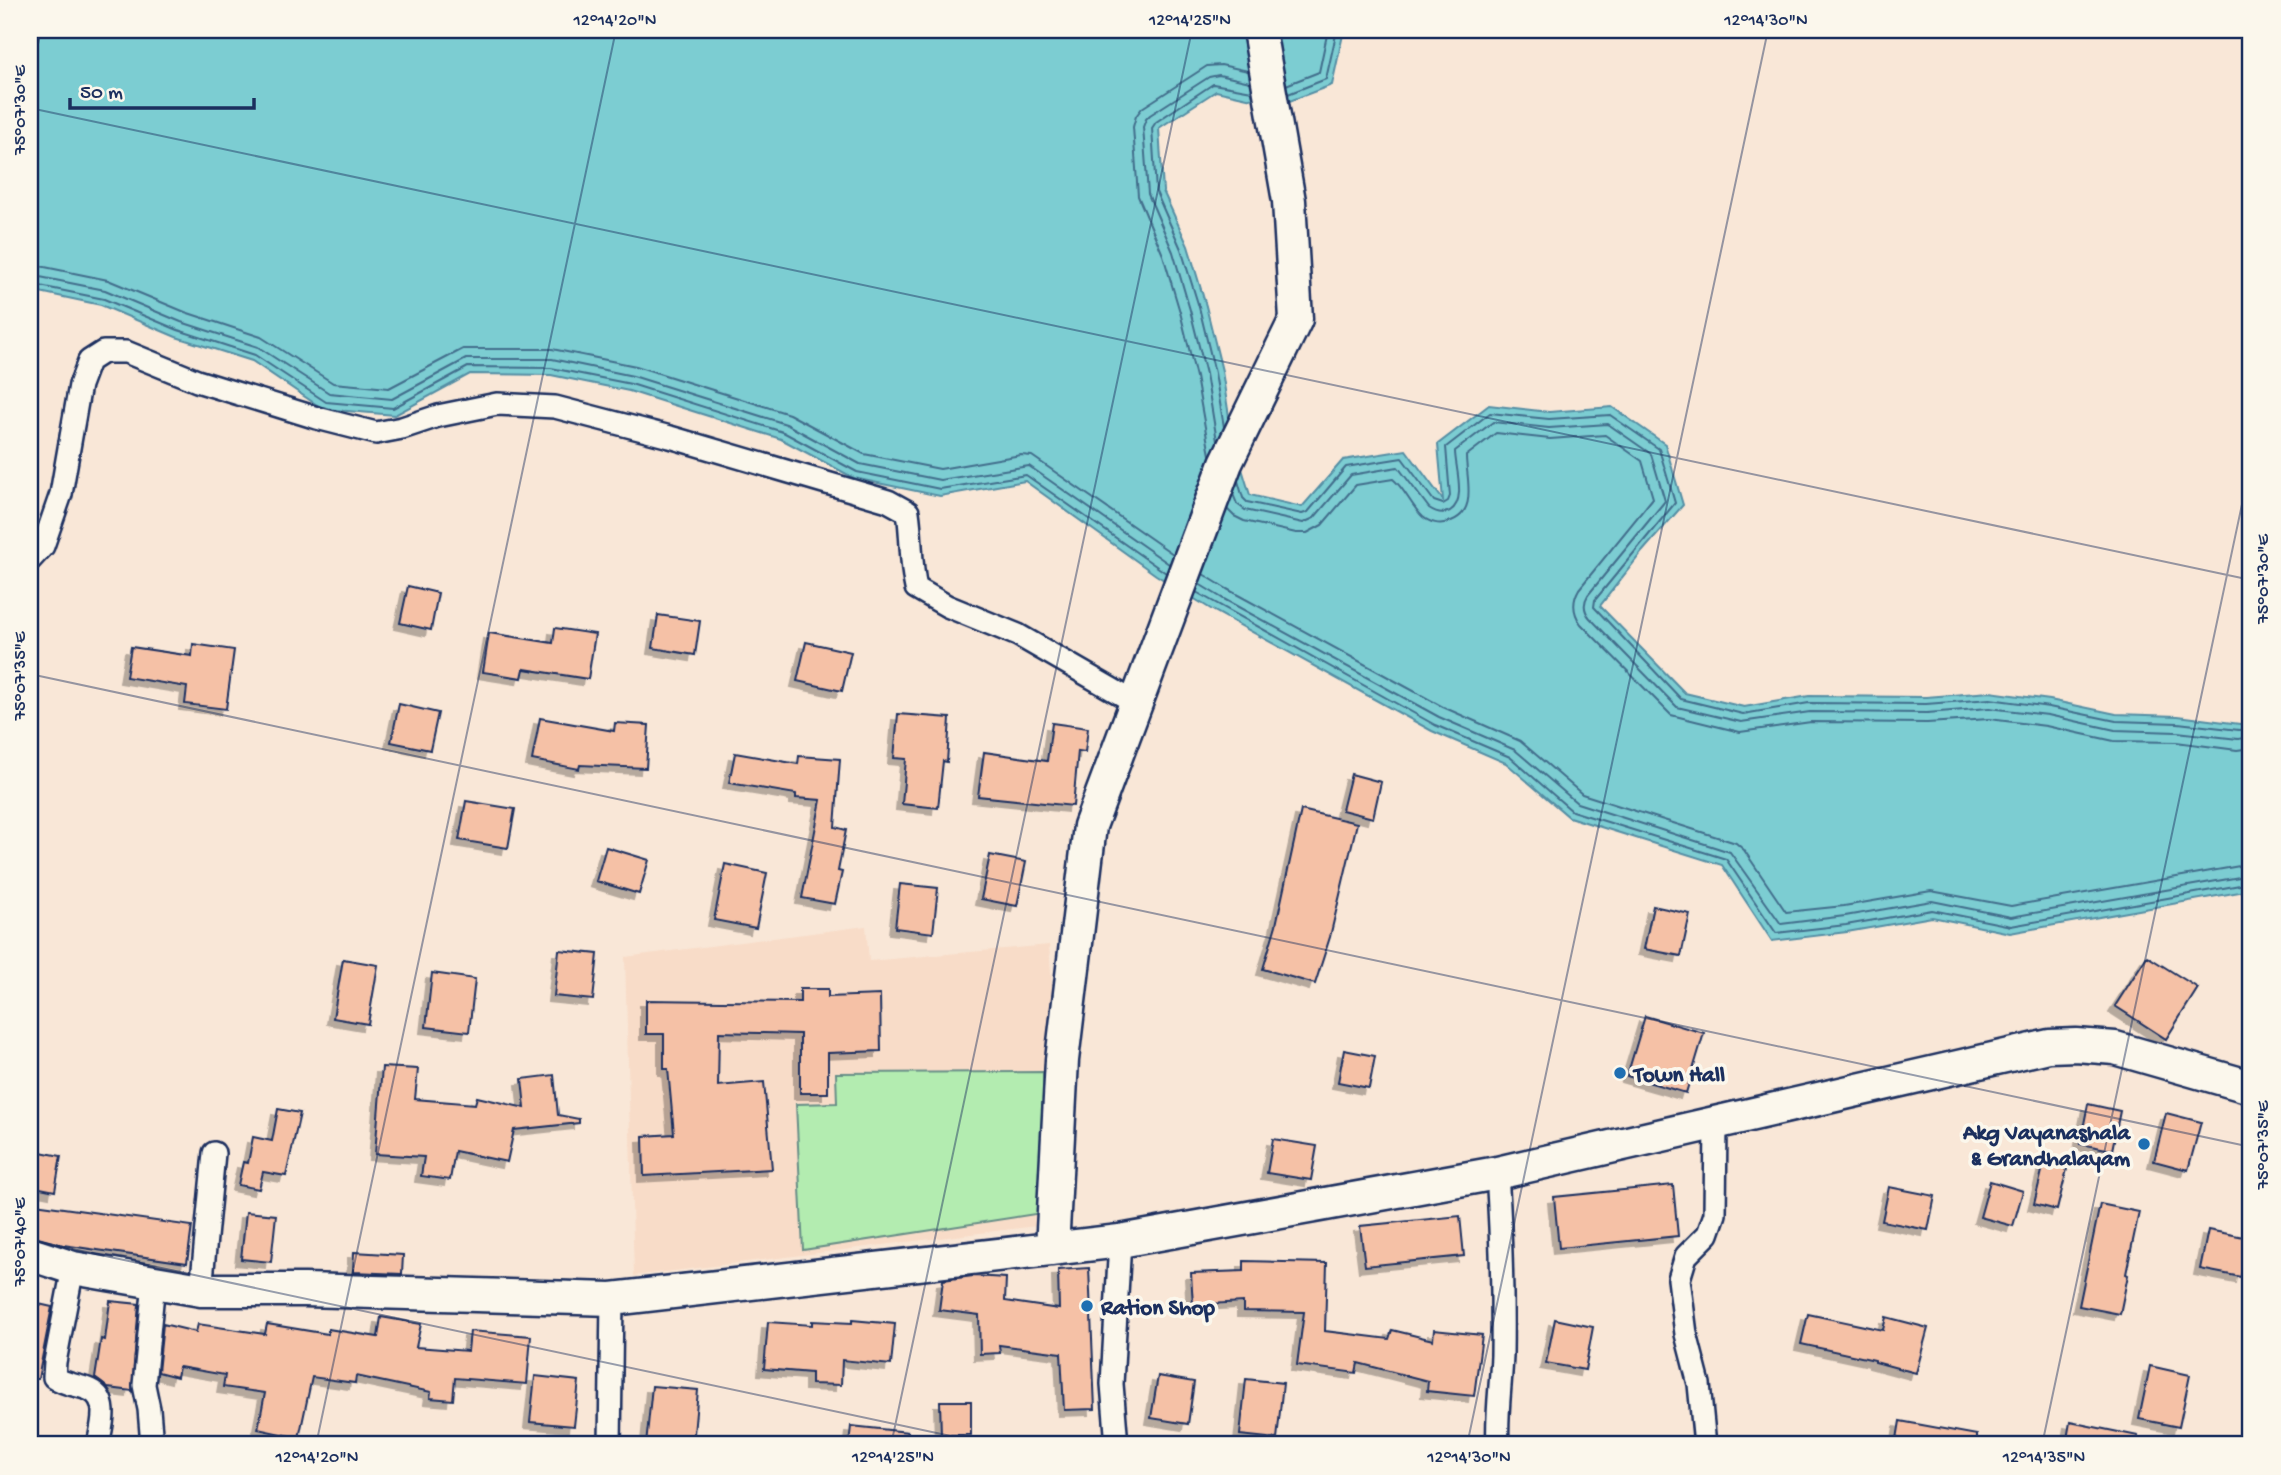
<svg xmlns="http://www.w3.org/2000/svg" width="2281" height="1475" font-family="'Gochi Hand',sans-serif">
	<defs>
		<filter id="shadow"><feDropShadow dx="-6" dy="6" stdDeviation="0" flood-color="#0004"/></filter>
	</defs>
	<rect width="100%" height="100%" fill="#f9e7d7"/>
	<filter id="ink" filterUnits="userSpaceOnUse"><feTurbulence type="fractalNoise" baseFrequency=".0143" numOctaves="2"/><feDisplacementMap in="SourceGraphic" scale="14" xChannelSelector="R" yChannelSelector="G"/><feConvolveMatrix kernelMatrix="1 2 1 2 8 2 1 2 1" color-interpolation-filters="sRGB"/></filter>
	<g filter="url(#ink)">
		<path fill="#f8dcc8" d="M866,926L869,961L1049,945L1069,1222L634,1276L625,957Z"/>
		<path fill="#b3ecb0" stroke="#678e87" stroke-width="2" d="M1043,1072L1048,1212L803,1250L796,1104L837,1103L836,1073Z"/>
		<path fill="#7ccdd2" stroke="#558ea4" stroke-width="2" d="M30,30H1344L1332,85L1279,105L1216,91L1159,128L1163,191L1188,246L1206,306L1222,371L1232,436L1250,495L1302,507L1343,460L1406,450L1443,500L1438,444L1489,405L1549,412L1612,407L1665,444L1683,505L1642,552L1600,606L1685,693L1744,707L1809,696L1926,697L1990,692L2050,700L2116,714L2178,716L2240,724L2251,721V890L2010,933L1932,917L1847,932L1772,941L1722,865L1569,817L1506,763L1432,731L1214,611L1156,575L1025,481L940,496L854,478L781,439L629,391L551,375L470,374L395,415L323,409L252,361L176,337L101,305L30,290Z"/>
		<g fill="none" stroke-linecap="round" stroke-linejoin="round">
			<path stroke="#426e8c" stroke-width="2" d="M1286,85L1319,72L1328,30
				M1288,94L1326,79L1337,30
				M30,264L108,280L185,312L261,337L333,383L389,388L463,349H552L636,366L789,414L864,454L940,469L1021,455L1032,456L1173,554
				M30,275L105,290L181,322L258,347L329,393L392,399L466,359H552L633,376L786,424L860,464L940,480L1029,466L1169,564
				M30,284L104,299L178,330L255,355L326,402L393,408L468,367L551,368L631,384L783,432L857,472L940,489L1026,475L1166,573
				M1224,427L1215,373L1199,307L1181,249L1156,192L1152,128L1156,122L1213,84L1252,91
				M1217,441L1206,374L1190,310L1173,252L1148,194L1143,127L1146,119L1150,115L1209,77L1219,75L1250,82
				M1210,455L1196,377L1180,312L1163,255L1138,196L1133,127L1136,116L1142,108L1207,66L1221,65L1248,71
				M1238,481L1243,498L1247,502L1302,514L1308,512L1346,467L1402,458L1434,501L1443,504L1448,501L1450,496L1446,447L1490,413L1549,419L1610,415L1659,449L1675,503L1595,600L1594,607L1681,699L1743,714L1809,703L1926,704L1990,699L2049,707L2116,721L2178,723L2239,730L2251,728
				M1233,494L1237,504L1245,510L1303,523L1314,518L1351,475L1398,467L1429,508C1435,512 1442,515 1450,511C1467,501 1455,467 1455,451L1493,422L1549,428L1608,424L1651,454L1665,501L1588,595C1583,603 1584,611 1590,618L1677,707L1741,722L1810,712L1927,713L1989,708L2048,715L2115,730L2177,732L2238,739L2251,737
				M1227,509L1234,516L1244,521L1296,533H1307L1322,525L1356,485L1393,479C1405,489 1411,506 1423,517C1430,523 1440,525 1448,522C1479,514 1466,478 1466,456L1496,433L1550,439L1605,435L1642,461L1653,498L1579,589C1572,601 1573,613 1581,624L1671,715L1740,732L1811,722L1927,723L1989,719L2046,726L2114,741L2176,742L2237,750L2251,748
				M1203,574L1227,589L1443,707L1520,741L1582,794L1736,843L1744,850L1786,912L1844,906L1931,891L2011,906L2251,864
				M1199,584L1222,598L1439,717L1515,750L1577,803L1730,852L1781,924L1845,916L1932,901L2011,917L2251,875
				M1196,592L1435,725L1510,757L1572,811L1726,859L1776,933L1846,925L1932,910L2011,926L2251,883"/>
		</g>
		<path fill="#f5c1a6" stroke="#1b2f5e" stroke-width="2" filter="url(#shadow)" d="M408,586L438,593L431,630L400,623Z
			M658,615L700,621L695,655L653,648Z
			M555,628L595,634L588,679L524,669L522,678L483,672L489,633L553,643Z
			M806,642L851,652L842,691L797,681Z
			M193,644L234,650L226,709L185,704L187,687L126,677L131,647L192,656Z
			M399,704L438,713L430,750L391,742Z
			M898,714L950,718L947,762L943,761L938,808L902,804L906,759L894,758Z
			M540,718L614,731L615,723L649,725L646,768L580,765L579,769L532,760Z
			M1052,723L1088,728L1085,752L1078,751L1073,806L978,796L984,752L1047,761Z
			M735,753L798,764L799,756L840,759L835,827L846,830L838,871L842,872L835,904L802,898L821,800L796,798V794L729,783Z
			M1351,774L1381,782L1373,818L1342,810Z
			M466,801L515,809L508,848L459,840Z
			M1301,810L1357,823L1330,937L1315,984L1263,969L1276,925Z
			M606,847L649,860L639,894L596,881Z
			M990,855L1026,862L1017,906L981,899Z
			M725,864L767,873L756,928L714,920Z
			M900,884L938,888L933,933L895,928Z
			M1653,906L1690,914L1681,956L1644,949Z
			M559,950L598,954L593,1000L554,996Z
			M2147,956L2198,988L2166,1039L2115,1006Z
			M343,959L378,965L368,1024L333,1018Z
			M432,973L475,979L469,1032L426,1027Z
			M800,989H828V997L880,995L881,1051L828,1053V1093H800V1034L719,1032L718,1086L764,1082L772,1169L644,1176L643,1136L674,1134L668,1069H664V1034H646V1000L800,1002Z
			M1645,1016L1704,1033L1686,1093L1627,1076Z
			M1344,1050L1375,1056L1369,1088L1338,1082Z
			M382,1067L418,1069L415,1099L475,1104L477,1097L525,1108L522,1079L554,1075L558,1115L579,1119V1123L514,1130L507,1162L455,1151L450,1180L421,1176L424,1157L375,1154Z
			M2088,1104L2120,1111L2112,1150L2080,1144Z
			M278,1109L300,1113L286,1176L263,1172L259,1189L238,1185L243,1162L248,1163L253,1137L272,1141Z
			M2166,1113L2201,1122L2188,1170L2154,1161Z
			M1273,1139L1317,1146L1311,1180L1267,1173Z
			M30,1150L61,1156L55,1191L30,1186Z
			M2044,1163L2067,1169L2057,1210L2034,1204Z
			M1990,1181L2023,1191L2013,1226L1980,1217Z
			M1673,1185L1678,1236L1559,1248L1554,1197Z
			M1889,1187L1935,1196L1928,1230L1882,1221Z
			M35,1204L192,1226L187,1263L63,1245L31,1236Z
			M2100,1204L2139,1212L2126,1274L2128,1275L2120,1314L2079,1306Z
			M246,1212L276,1215L271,1262L241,1259Z
			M1460,1216L1464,1256L1365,1266L1360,1226Z
			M2208,1230L2249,1238L2241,1277L2200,1269Z
			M354,1252L403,1255L402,1274L353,1272Z
			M1244,1261L1327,1263L1325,1331L1389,1339L1392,1330L1433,1340L1434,1330L1482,1335L1474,1396L1427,1391L1428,1381L1358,1363L1356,1373L1297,1365L1304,1312L1243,1311V1302L1193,1305L1191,1273L1244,1271Z
			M1089,1268L1095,1409L1064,1410L1061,1353L999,1345L1000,1353L980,1354L979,1315L939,1310L943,1280L973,1276L1006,1278L1005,1301L1059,1309L1058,1270Z
			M110,1301L139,1304L132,1391L108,1388L95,1378L101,1339L105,1340Z
			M30,1302L52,1307L38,1379H30Z
			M1808,1314L1883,1330L1886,1317L1928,1328L1916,1373L1875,1362V1360L1801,1344Z
			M381,1317L421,1324L416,1347L468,1351L470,1331L531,1336L527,1384L455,1378L453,1400L430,1398L431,1392L356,1376L355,1383L312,1377L299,1438L258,1429L265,1393L223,1387L225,1375L179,1367L177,1377L158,1372L163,1324L196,1332L198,1324L265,1334L267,1324L328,1334V1329L378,1337Z
			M1555,1319L1593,1327L1585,1370L1546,1363Z
			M852,1320L895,1324L891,1365L842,1360L841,1385L811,1384V1373L764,1369L768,1322L812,1325V1321L852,1323Z
			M2150,1366L2190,1375L2179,1427L2139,1419Z
			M535,1376L579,1381L574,1426L530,1422Z
			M1158,1376L1194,1382L1188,1424L1151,1418Z
			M1246,1379L1283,1383L1277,1439L1240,1435Z
			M652,1386L698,1390L693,1445H646Z
			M940,1401H971V1435H941Z
			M1900,1421L1977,1435V1445H1896Z
			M2070,1422L2138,1436L2137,1445H2066Z
			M851,1426L908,1432L907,1445H849Z"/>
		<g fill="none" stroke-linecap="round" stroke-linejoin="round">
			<defs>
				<path id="minor" d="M30,560L43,546L61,494L80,385L89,361L103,352H126L197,381L317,418L376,433L402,428L438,416L497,404L555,407L670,437L888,501L908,512C912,538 910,563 916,588L947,606L1018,635L1136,703
					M1497,1173C1501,1234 1503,1293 1502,1355C1501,1385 1496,1415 1498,1445
					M73,1268L55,1362L54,1377C67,1386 77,1384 90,1390C111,1400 101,1428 98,1445
					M201,1290L214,1153
					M152,1445L149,1409L144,1385L154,1282
					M610,1445L612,1299
					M1117,1445L1112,1384L1120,1241
					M1705,1445L1699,1384L1686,1334L1679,1279L1686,1256L1708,1234L1715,1214L1716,1123"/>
				<path id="secondary" d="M1052,1249L1062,1060L1090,826L1226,463L1296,319L1289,201L1259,30
					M30,1254L73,1268L201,1290H305L612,1299L1120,1241L1497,1173L2049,1046L2076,1045L2115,1048L2251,1087"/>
			</defs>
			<use href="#minor" stroke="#1b2f5e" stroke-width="26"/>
			<use href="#secondary" stroke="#1b2f5e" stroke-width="37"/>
			<use href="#minor" stroke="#fbf7ec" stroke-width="21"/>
			<use href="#secondary" stroke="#fbf7ec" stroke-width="32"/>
		</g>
	</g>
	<path fill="none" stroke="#1b2f5e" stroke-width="2" stroke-opacity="0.45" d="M30,82L41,30M30,108L2251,580M30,674L2251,1147M30,1240L993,1445M316,1445L616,30M891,1445L1192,30M1467,1445L1768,30M2042,1445L2251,462"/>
	<g fill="#1f6fb2" stroke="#fbf7ec" stroke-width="2.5">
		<circle cx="1620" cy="1073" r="7"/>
		<circle cx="2144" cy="1144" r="7"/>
		<circle cx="1087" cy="1306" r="7"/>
	</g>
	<g text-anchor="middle" stroke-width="7" stroke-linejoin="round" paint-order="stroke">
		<g font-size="23" font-weight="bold" fill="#1b2f5e" stroke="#fbf7ec" text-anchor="start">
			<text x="1634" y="1081">Town Hall</text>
			<text x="2130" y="1139" text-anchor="end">Akg Vayanashala<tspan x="2130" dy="26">&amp; Grandhalayam</tspan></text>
			<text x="1101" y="1314">Ration Shop</text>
		</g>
	</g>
	<rect width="2281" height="1475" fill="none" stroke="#fbf7ec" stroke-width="77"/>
	<path d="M70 98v10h184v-10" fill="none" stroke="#1b2f5e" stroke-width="3.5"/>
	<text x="80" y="98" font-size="21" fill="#1b2f5e" stroke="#fbf7ec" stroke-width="5" paint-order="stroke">50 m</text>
	<rect x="38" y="38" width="2204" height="1398" fill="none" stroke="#1b2f5e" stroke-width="2.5"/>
	<g font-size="18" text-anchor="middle" fill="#1b2f5e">
		<text x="615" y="25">12°14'20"N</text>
		<text x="1190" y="25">12°14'25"N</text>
		<text x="1766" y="25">12°14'30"N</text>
		<text transform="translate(19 110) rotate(-90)" y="6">75°07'30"E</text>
		<text transform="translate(2262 579) rotate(-90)" y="6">75°07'30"E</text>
		<text transform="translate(19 676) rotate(-90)" y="6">75°07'35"E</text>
		<text transform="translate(2262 1145) rotate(-90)" y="6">75°07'35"E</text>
		<text transform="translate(19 1242) rotate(-90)" y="6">75°07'40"E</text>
		<text x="317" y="1462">12°14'20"N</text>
		<text x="893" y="1462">12°14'25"N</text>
		<text x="1469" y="1462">12°14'30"N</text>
		<text x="2044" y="1462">12°14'35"N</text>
	</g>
</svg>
